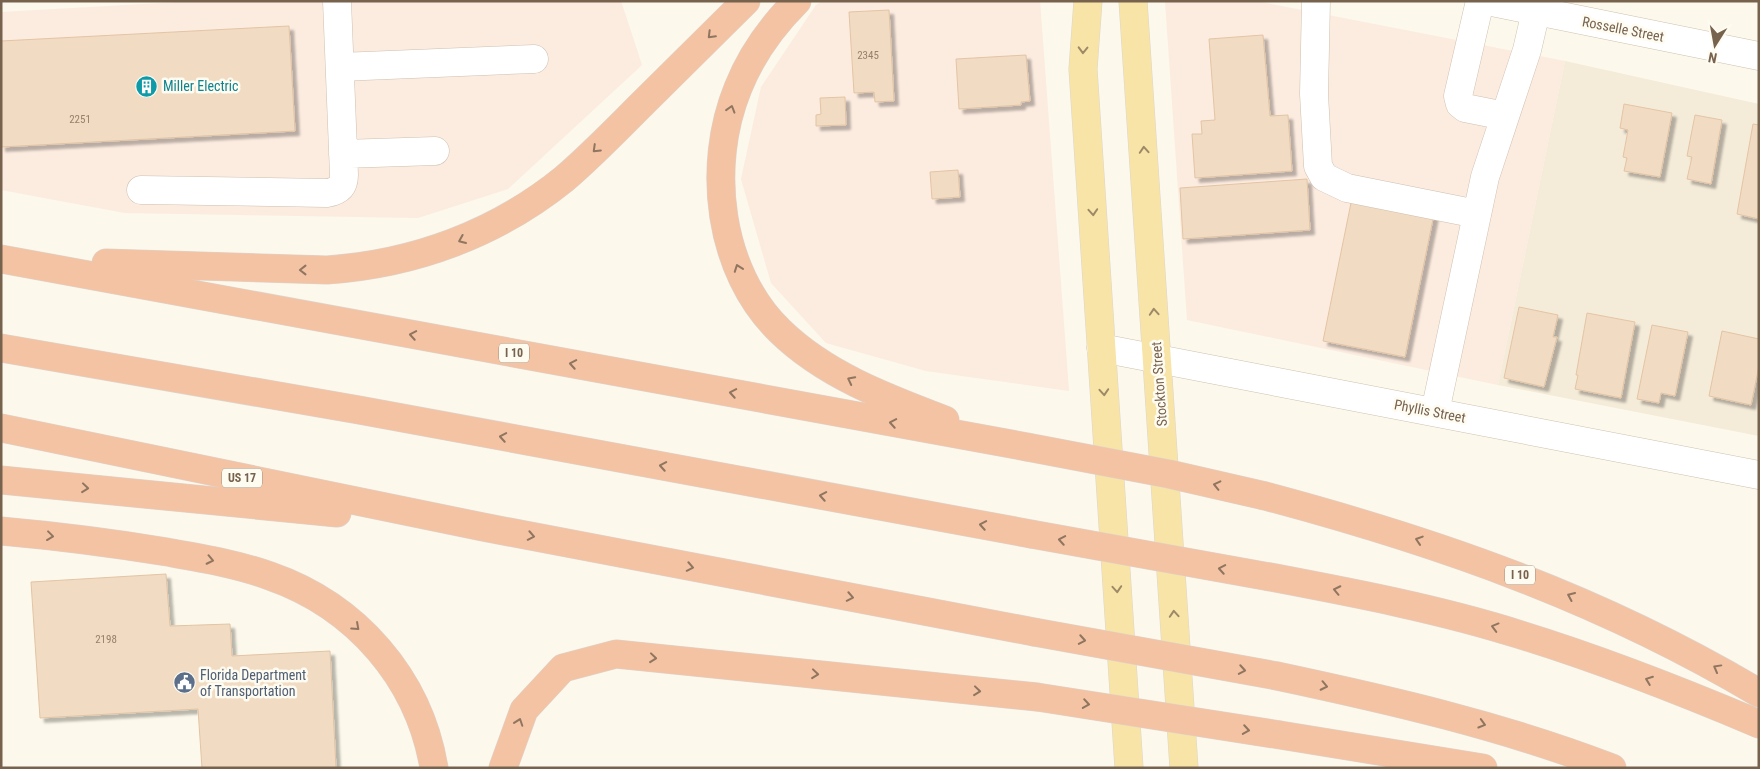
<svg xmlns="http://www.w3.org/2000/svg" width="1760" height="769" font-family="'Roboto Condensed',sans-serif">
	<defs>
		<filter id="shadow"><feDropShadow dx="4.5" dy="4.5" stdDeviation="1" flood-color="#0004"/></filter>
	</defs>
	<rect width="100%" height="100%" fill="#fcf8eb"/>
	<path fill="#f4ebd9" d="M1565,61L1759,104V436L1498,385Z"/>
	<path fill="#fcebdf" d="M197,1H621L642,65L508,189L418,218L125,213L1,190V12Z
		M822,1H1040L1069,391L926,371L826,343L771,283L741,179L761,87L816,5Z
		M1165,1H1256L1565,61L1498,385L1187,320Z"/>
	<path fill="#f1dbc3" stroke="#e3c4a4" filter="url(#shadow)" d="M889,10L894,101L875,102L874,92L854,93L849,12Z
		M289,26L295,131L1,147V41Z
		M1263,35L1270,116L1288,115L1292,171L1195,178L1192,134H1202L1201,121L1215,120L1209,39Z
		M1026,55L1030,101L1021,102V105L959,109L956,59Z
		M845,97L846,125L816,126V115L821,114L820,98Z
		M1624,104L1672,113L1660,177L1624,171L1627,158L1623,157L1628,130L1620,128Z
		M1695,115L1722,120L1711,184L1687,179L1692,157L1687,156Z
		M1753,124L1759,125V219L1737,214Z
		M958,170L960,197L932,199L930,172Z
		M1307,179L1310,230L1183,239L1180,188Z
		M1352,198L1434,214L1405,357L1323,341Z
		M1519,307L1558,315L1553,337H1557L1544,387L1504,378Z
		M1587,313L1635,322L1621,398L1575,389L1578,375H1576Z
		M1652,325L1688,332L1675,396L1661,393L1659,403L1637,399Z
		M1722,331L1759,339V366L1751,405L1709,396Z
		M166,574L170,626L230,624L232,656L330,651L336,768H202L198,709L40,718L31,582Z"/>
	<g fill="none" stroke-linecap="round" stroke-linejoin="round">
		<defs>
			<path id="minor" d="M1316,1L1314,94L1318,166L1324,177L1347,188L1477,214
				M1480,1L1458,96L1460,104L1465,108L1505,116
				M1487,1L1759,56
				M340,67L534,59
				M343,154L435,151
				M141,190L327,193C339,191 344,187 344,175L337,1
				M1101,348L1759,475
				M1435,412L1485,177L1527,50L1536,11"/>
			<path id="major" d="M1088,1L1083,69L1129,768
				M1133,1L1184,768"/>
			<path id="highway" d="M797,1C772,26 751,55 738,88C706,166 718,271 780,331C825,375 887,398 945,420
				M1,259L1027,447
				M106,263L327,270C414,264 496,234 564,179C591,156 616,130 641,105C676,70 711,36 746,1
				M1,348L359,410L1031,534
				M1,428L483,527L1034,632
				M1,480L337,513
				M1265,496C1441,543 1601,599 1759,693
				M1,531C57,536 112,543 167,552C201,558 237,564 270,576C356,606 419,678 434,768
				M1270,577C1354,593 1439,609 1521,635C1602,660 1681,691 1759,724
				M1277,676C1390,700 1503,726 1612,768
				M1280,735L1483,768
				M503,768L524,710L563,668L616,654L1037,697"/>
		</defs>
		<use href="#minor" stroke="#cec1b0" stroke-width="29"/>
		<use href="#major" stroke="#dcd6d1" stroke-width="29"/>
		<use href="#highway" stroke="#dcd6d1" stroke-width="29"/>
		<use href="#minor" stroke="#fff" stroke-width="28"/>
		<use href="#major" stroke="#f7e4a6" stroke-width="28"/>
		<use href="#highway" stroke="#f3c3a4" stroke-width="28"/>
		<defs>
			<path id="highway-bridge" d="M1027,447L1169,474L1265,496
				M1031,534L1270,577
				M1034,632L1277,676
				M1037,697L1280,735"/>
		</defs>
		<use href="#highway-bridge" stroke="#dcd6d1" stroke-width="29" stroke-linecap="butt"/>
		<use href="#highway-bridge" stroke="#f3c3a4" stroke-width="28"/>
	</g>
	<defs><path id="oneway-chevron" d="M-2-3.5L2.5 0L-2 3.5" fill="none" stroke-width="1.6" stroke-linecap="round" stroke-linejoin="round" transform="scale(1.25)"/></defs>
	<g stroke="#90755f">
		<use href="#oneway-chevron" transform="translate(711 35) rotate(135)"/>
		<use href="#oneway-chevron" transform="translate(731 109) rotate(-73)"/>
		<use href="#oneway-chevron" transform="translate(596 149) rotate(136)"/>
		<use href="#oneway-chevron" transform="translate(462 240) rotate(157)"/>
		<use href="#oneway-chevron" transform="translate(738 268) rotate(-110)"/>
		<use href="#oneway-chevron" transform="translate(303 270) rotate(180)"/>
		<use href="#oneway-chevron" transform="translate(413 335) rotate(-170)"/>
		<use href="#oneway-chevron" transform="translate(573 364) rotate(-170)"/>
		<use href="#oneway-chevron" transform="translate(851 380) rotate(-153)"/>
		<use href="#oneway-chevron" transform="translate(733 393) rotate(-170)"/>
		<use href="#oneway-chevron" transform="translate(893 423) rotate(-170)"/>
		<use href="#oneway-chevron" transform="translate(503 437) rotate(-170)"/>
		<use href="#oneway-chevron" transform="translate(663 466) rotate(-170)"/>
		<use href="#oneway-chevron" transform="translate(1217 485) rotate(-167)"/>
		<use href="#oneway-chevron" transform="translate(85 488) rotate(6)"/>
		<use href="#oneway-chevron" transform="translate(823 496) rotate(-170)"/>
		<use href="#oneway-chevron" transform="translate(983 525) rotate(-170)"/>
		<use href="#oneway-chevron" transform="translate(50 536) rotate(7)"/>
		<use href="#oneway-chevron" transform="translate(531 536) rotate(11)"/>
		<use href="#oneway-chevron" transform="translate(1062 540) rotate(-170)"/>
		<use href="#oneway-chevron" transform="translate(1419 540) rotate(-162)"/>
		<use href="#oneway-chevron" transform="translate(210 560) rotate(12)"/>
		<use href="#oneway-chevron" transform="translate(690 567) rotate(11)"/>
		<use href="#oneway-chevron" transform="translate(1222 569) rotate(-170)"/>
		<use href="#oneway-chevron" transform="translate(1337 590) rotate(-168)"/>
		<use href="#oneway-chevron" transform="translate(1571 596) rotate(-156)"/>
		<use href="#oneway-chevron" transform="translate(850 597) rotate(11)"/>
		<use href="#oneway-chevron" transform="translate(356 627) rotate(42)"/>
		<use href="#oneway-chevron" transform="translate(1495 627) rotate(-165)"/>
		<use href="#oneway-chevron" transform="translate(1082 640) rotate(10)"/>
		<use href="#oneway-chevron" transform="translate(653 658) rotate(6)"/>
		<use href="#oneway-chevron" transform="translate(1717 668) rotate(-151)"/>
		<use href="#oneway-chevron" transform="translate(1242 670) rotate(10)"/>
		<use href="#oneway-chevron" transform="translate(815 674) rotate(6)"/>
		<use href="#oneway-chevron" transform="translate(1649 680) rotate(-159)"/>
		<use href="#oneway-chevron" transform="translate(1324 686) rotate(12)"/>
		<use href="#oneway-chevron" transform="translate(977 691) rotate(6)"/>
		<use href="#oneway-chevron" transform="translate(1086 704) rotate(9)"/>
		<use href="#oneway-chevron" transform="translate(519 722) rotate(-71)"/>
		<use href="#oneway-chevron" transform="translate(1482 724) rotate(16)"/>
		<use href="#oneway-chevron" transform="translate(1246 730) rotate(9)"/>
	</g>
	<g stroke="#9d8968">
		<use href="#oneway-chevron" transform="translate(1083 50) rotate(91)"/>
		<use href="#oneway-chevron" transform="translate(1144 150) rotate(-94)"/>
		<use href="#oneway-chevron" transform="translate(1093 212) rotate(86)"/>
		<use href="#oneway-chevron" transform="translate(1154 312) rotate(-94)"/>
		<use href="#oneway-chevron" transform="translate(1104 392) rotate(86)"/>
		<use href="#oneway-chevron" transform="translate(1117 589) rotate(86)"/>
		<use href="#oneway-chevron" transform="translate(1174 614) rotate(-94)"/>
	</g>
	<defs>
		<symbol id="building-disc" viewBox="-11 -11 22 22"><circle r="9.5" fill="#0f9aa8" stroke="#fefbf1"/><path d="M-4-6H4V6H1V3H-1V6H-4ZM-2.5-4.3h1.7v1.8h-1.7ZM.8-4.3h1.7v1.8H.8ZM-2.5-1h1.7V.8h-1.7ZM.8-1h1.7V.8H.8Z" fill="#fff"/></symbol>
		<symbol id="civic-disc" viewBox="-11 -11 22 22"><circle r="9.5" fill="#5c6f8a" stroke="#fefbf1"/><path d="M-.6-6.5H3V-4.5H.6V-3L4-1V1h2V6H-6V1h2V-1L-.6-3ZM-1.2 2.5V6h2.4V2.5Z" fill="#fff"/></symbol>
	</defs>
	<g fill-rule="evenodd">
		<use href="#building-disc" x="134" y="74" width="25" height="25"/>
		<use href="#civic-disc" x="172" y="670" width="25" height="25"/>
	</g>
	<g text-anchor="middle" stroke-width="5" stroke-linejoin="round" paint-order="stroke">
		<g font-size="11" fill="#96806b">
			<text x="868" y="59">2345</text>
			<text x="80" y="123">2251</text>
			<text x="106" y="643">2198</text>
		</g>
		<g fill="#fefbf1" stroke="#a0907f" stroke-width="1">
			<rect x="499" y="343.5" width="30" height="19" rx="4"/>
			<rect x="222" y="468.5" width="40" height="19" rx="4"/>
			<rect x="1505" y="565.5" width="30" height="19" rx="4"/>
		</g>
		<g font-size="12" font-weight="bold" fill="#77624e">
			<text x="514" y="357">I 10</text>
			<text x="242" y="482">US 17</text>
			<text x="1520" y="579">I 10</text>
		</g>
		<g font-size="14" fill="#77624e" stroke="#fefbf1">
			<text transform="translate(1623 29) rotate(11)" y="5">Rosselle Street</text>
			<text transform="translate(1159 384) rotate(-94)" y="5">Stockton Street</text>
			<text transform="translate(1430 411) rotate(11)" y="5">Phyllis Street</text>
		</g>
		<g font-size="14" fill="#0d838f" stroke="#fefbf1" text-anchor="start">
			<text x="163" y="91">Miller Electric</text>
		</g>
		<g font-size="14" fill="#4e5e75" stroke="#fefbf1" text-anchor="start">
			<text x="200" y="680">Florida Department<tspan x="200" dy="16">of Transportation</tspan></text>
		</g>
	</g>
	<rect width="1760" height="769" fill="none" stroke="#77624e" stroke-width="5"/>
	<g transform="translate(1715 45) rotate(191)" stroke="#fefbf1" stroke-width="4" paint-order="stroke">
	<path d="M0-4L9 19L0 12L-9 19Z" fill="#77624e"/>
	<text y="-8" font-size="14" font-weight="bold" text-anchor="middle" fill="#77624e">N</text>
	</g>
</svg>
